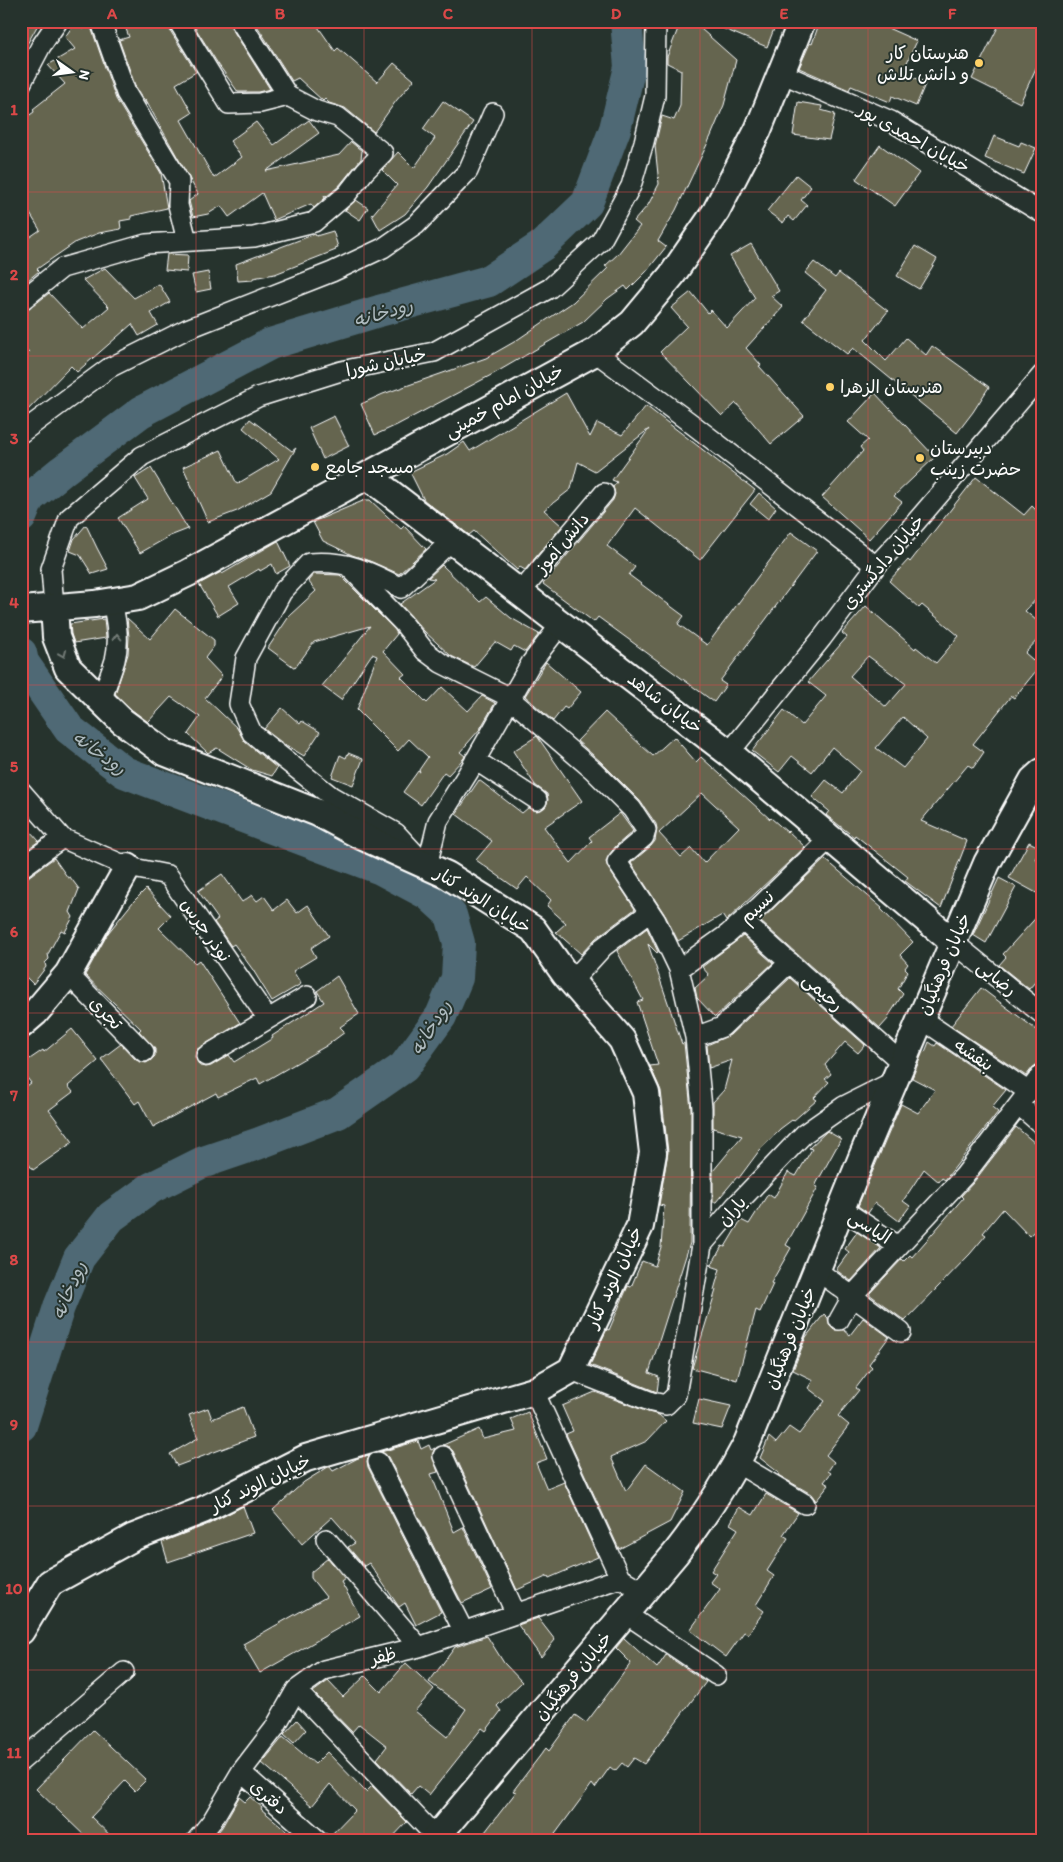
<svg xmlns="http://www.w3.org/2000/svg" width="1063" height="1862" font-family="Itim,'Playpen Sans Arabic',sans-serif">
	<rect width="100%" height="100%" fill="#26332d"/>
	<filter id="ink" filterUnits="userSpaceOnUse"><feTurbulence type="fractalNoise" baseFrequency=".02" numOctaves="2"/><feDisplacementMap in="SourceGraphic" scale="10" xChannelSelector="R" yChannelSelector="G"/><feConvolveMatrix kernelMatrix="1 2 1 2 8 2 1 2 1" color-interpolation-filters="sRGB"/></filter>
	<g filter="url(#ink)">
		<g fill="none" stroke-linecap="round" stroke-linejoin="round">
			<path stroke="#4f6974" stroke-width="32" d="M21,517L29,498L62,471L141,412L270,344L379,311L489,281L543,245L587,203L615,129L630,67L626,21
				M21,653L23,662L69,729L124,772L381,869L428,894L451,915L459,943L457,978L441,1016L404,1067L338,1113L257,1144L201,1163L151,1188L111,1217L79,1258L59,1307L21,1426"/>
		</g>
		<path fill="#656550" stroke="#fff" fill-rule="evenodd" d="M21,21H40L21,55Z
			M76,21L82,29L91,27L116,99L161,173L167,208L131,216V219L120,221L121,229L99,233L76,242L37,269L39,271L21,286V243L40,230L21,199V121L34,112L33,109L65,84L48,65L75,49L65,37Z
			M123,21H167L168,27L196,72L176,84L192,113L181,120L214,178L242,157L230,141L256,122L274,145L309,120L319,133L266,171L339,155L351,142L362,151L361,159L339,186L326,197L324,196L325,198L314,208L311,204L274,220L262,193L229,217L221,206L208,214L193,217L189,201L198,194L145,99L147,105L136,88L119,40L129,37Z
			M191,21H229L231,27L270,89L258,92H238L218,64Z
			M254,21H314L335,51L338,48L377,82L394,63L414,80L396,101L374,132L345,108L329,103L325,99L323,101L298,78L292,81Z
			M681,21H692L736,60L724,105L711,136L676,210L658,241L666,247L646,272L628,290L625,286L607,299L583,322L495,373L397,425L375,435L361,404L383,394L486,358L514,342L573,302L608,268L605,266L618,254L640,226L634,221L648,205L659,184L655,146L662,116L674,120L680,106L681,70L667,63V57Z
			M705,21H777L767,47Z
			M820,21H872L917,41L902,73L926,82L916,106L892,96L890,102L851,86L849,90L799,68L810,43L812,44Z
			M1001,21H1042V55L1020,103L972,79Z
			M443,101L473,122L428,187L405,214L380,230L372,215L397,185L382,170L398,152L414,168L435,138L423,129Z
			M798,102L822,106L821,110L835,114L829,140L793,135Z
			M994,136L1019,146L1021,142L1036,148L1024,174L985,158Z
			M880,145L919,173L895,206L856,179Z
			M796,175L811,187L801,200L807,205L794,221L788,216L783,223L767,211Z
			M356,200L368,208L360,220L345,210Z
			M333,231L338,247L335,248L336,250L275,274L253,278V280L238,281L236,264L315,234L316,236Z
			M751,244L779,291L771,296L783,307L746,348L761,365L759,366L804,416L771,444L736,403L722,416L660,352L687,326L671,308L691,292L708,313L711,310L727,328L755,298L730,256Z
			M915,246L937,259L919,289L897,276Z
			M167,254L188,255L187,272L165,270Z
			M814,262L835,278L839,273L888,311L865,340L886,361L906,338L926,355L932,346L989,387L973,412L957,433L853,348L847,354L803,320L826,290L805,273Z
			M105,268L134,298L159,284L170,302L151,313L158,325L139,336L132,324L77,372L71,366L21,417V360L29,353L21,345V312L28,310L49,293L83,329L109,307L83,280Z
			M208,272L211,289L196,292L192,275Z
			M566,393L590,437L597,423L622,435L646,406L755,490L700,560L635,508L607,546L635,567L629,575L684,616L678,624L707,645L791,532L817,551L720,681L726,685L714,702L598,617L594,622L543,584L613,500L615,494L613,487L617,482L612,480L649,429L595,471L578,462L571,489L544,510L562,526L525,570L520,567L517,570L474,531L469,535L424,500L410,472L447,454L464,442L470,451Z
			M875,393L935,457L894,496L902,502L869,539L822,497L863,451L860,447L868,440L848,422Z
			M334,416L349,446L323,459L309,428Z
			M250,419L292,451L296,448L271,491L237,511L208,522L183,467L221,450L237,484L279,459L243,428Z
			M151,468L188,529L170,536L140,553L118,518L148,499L135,478Z
			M976,477L1024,515L1032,506L1042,516V593L1025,611L1042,625V635L1025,653L1040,666L1014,698L1011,696L973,744L984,752L973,768L968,765L921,821L967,841L941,908L905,881L908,877L855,835L854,837L826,815L829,811L812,797L826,780L843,793L860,771L832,747L812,772L792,756L779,772L752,751L784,710L802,725L826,696L808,682L847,637L842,633L866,606L915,649L916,647L936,663L959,636L922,605L919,608L889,581L908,560L910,562ZM868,656L906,684L886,707L850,676ZM903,717L927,739L903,768L876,748Z
			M759,493L776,508L768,519L750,504Z
			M365,500H370L401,529L404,526L426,549L399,574L372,562L352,555L323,541L313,522Z
			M86,525L97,548L108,569L92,574L80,555L70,551L74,539Z
			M278,541L290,566L276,574L272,564L260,571L259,569L229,587L239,603L218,616L199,584L221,572L222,574Z
			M442,565L480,602L486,597L511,618L539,634L525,652L514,646L511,651L495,642L474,667L451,656L424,631L400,604L435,579L428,578Z
			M314,574L340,575L395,630L397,634L383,651L405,674L401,677L427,703L442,687L468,711L482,696L495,703L480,729L460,752L465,756L464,758L448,775L444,772L421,805L403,792L418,771L420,772L419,770L428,757L409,739L398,751L357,710L377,656L372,654L341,700L322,686L370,626L314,642L295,668L268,648L290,615L316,591L308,581Z
			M175,609L214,640V646L205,658L222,676L205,698L237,728L245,742L277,768L272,776L252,770L217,748L208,753L188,734L200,717L171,697L148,722L132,710L115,694L128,654L129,637L127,618L150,639Z
			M104,619L106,638L74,643L71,634L70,624Z
			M546,662L581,692L567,709L564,707L553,721L525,696Z
			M282,708L300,724L302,721L320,732L304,756L289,747V748L264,729Z
			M605,712L653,756L674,737L696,762L701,757L770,819L771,818L787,832L788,831L805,847L726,921L722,915L678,941L665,915L631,863L651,846L655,841L657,829L656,824L640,801L601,762L577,741ZM702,793L739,827L704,863L691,848L681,857L659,833Z
			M537,736L582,801L544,827L571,863L592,841L589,837L620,813L633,831L616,846L609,855L606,862L608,868L635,909L596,938L581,954L556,932L566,923L547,906L551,900L527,877L517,889L476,860L492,841L456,814L479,780L522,813L528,808L537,811L546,806L548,800L547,794L535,785L513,751Z
			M348,753L363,759L353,785L332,777L340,755L346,758Z
			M21,821L39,841L21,854Z
			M1029,842L1041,848L1035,859L1042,862V896L1009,878Z
			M54,858L68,878L70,877L79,889L70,912L73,917L65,932L61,930L48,954L49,959L45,963L46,967L33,984L21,972V879L28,877Z
			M825,859L882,908L881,909L913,942L900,955L908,964L905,968L908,971L898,989L903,994L888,1017L889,1018L880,1028L760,921Z
			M222,874L242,902L252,895L257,901L264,896L274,910L287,900L297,913L308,905L329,936L311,948L316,957L293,971L301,984L272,1001L253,970L234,944L231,946L214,922L218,919L198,891Z
			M999,878L1016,887L986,943L973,935Z
			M146,889L171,916L159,928L195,963L199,960L240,1023L196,1050L195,1057L200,1066L206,1067L211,1066L229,1055L234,1062L273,1038L272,1036L324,1002L317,991L337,976L359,1014L340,1027L345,1032L326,1046L260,1084L257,1078L218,1097L216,1093L153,1127L139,1101L135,1104L101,1059L121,1044L136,1060L146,1063L151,1060L155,1056V1049L139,1031L141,1029L85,975L108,933L133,902Z
			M1042,911V974L1029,989L999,965L1006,957L1003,954Z
			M647,928L658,952L657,953L648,944L682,1044L684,1043L691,1109L690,1243L649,1373L659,1377L657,1392L590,1365L607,1329L609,1330L628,1286L631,1287L642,1261L655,1266L661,1247L664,1206L659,1205L668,1152L661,1091L650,1066L658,1065L637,1002L643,1000L617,951Z
			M743,936L773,963L715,1017L697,998L695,988L709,975L702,967Z
			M790,978L865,1045L858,1053L845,1042L825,1065L831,1074L825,1079L829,1082L814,1098L817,1100L793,1121L792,1120L780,1129L759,1151L739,1178L737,1177L716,1202H713V1171L742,1136L713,1128V1102L724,1090L732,1060L709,1068L707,1045L730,1035Z
			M981,988L1042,1034V1063L1033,1067L1026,1076L951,1026Z
			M72,1029L98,1061L68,1086L73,1092L49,1110L73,1142L33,1170L21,1153V1090L31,1083L21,1070V1065L43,1050L44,1052Z
			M929,1042L935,1046L937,1043L1006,1090L992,1107L998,1112L945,1180L942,1178L939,1182L924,1169L903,1201L910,1206L899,1221L875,1203L868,1213L858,1206L901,1104L918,1113L935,1090L912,1078L922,1054L923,1051L925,1052Z
			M1042,1093V1110L1034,1103Z
			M1016,1127L1042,1149V1224L1029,1236L1003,1209L983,1233L986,1235L970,1254L905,1321L869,1294L902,1259L904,1261L910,1255L912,1257L933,1233L963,1198L961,1196L973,1183Z
			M827,1131L841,1139L815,1186L818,1187L786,1245L791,1248L771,1283L773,1284L760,1312L756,1310L737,1380L692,1368L716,1290H714L720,1269L711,1266L722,1246L725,1247L741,1220L749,1224L768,1194L774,1198L788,1172L796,1176L812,1149L809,1148Z
			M857,1232L881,1248L851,1281L836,1270L849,1252L845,1249Z
			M824,1314L828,1318L829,1325L834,1330H844L850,1335L863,1318L889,1337L869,1364L872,1367L856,1388L859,1390L838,1416L849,1425L826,1455L834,1462L828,1471L831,1473L824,1482L829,1485L816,1501L811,1494L778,1475L779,1473L760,1458L769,1437L776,1443L789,1427L799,1434L825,1401L808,1388L813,1380L793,1370L806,1337Z
			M595,1392L648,1412L659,1415L666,1421L647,1441L611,1457L626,1491L646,1464L685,1492L670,1522L619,1549L566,1434L573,1431L562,1406Z
			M699,1399L731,1406L722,1429L693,1423Z
			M243,1407L254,1437L177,1466L170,1454L198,1438L189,1415L208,1408L212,1419Z
			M528,1412L547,1459L536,1463L547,1489L564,1482L598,1557L549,1578L548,1576L517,1590L453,1451L449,1447L443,1445L479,1429L483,1439L516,1431L511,1419Z
			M418,1441L421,1449L429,1445L431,1450L435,1448L432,1455L438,1472L431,1474L454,1532L463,1527L492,1589L462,1603L388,1457L381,1452Z
			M369,1455L367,1461L368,1467L441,1612L416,1625L405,1603L399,1607L369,1563L364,1566L348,1547L355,1543L332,1517L302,1544L273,1510L304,1482L328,1467H330L333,1471L358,1458Z
			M766,1494L798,1513L783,1535L788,1538L767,1571L774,1576L756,1605L764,1611L748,1634L744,1632L726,1657L690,1630L720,1589L710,1582L716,1574L711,1571L738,1529L730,1524L739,1507L753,1515Z
			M243,1506L253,1533L168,1562L162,1542L209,1524Z
			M328,1558L345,1579L341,1582L360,1616L260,1673L243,1644L326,1597L311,1578V1572Z
			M538,1618L555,1640L541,1657L518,1625Z
			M487,1636L504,1663L522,1682L497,1706L501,1711L486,1731L482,1728L429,1795L418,1786L411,1794L377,1759L387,1746L359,1724L352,1732L313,1692L328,1681L343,1697L365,1676L381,1692L406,1663L434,1689L415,1711L447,1737L466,1709L429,1682L455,1647Z
			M624,1638L657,1668L666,1655L706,1682L644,1764L634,1758L627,1767L622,1763L615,1771L610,1767L595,1788L592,1784L550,1841H478L516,1792L513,1791L546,1748L549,1751L575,1715L586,1723L617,1682L631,1663L616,1648Z
			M297,1720L306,1730L294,1743L284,1734Z
			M93,1730L146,1780L135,1791L125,1781L91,1817L116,1841H90L36,1789Z
			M283,1737L315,1764L327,1752L366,1792L372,1786L407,1822L389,1841H330L329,1837L355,1810L330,1784L312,1806L262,1763Z
			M239,1797L245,1802L250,1797L262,1807L261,1809L299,1841H211L222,1827Z"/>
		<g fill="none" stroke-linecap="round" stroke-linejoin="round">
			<defs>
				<path id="street" d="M240,21L288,96
					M101,22L126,93L179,181L178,205L187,241
					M781,73L891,121L1042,213
					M21,84L41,46L58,21
					M21,301L62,268L146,244L254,237L314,222L347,194L365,171L383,153L338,117L317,111L288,96L260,103L229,104L178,21
					M595,352L692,424L876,566
					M21,433L109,368L187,329L332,272L383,248L416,225L468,171L493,113
					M347,565L403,623L425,651L441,663L507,696L593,770L632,809L646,830L644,837L624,854L617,862L656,921L679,969L695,1037L702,1108V1245
					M520,593L604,493
					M54,607L51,569L69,518L142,456L258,397L341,371L434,352L550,288L601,241L631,186L644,142L655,96L656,21
					M102,701C105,686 111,674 115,660C120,640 116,620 112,601
					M729,753L822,638L876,566L909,530L1042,375
					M475,760L537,800
					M21,791L62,838L128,867L168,875L268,1019
					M421,860L396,833L331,796L274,751L252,733L239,704L246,658L282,592L309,563C347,560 369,571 401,588L452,540
					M427,866L438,821L468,773L531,663L561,624
					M21,868L62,838
					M743,921L902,1063
					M953,942L1042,1014
					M679,969L728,934L759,907L830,838
					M68,974L144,1052
					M572,981L603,947L650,912
					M920,1018L1029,1092
					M695,1037L722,1027L790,962
					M206,1056L307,996
					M1019,1105L1042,1125
					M842,1209L898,1246
					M818,1271L901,1332
					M839,1320L853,1295L964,1176L1042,1074
					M571,1370L652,1402L666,1405L676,1395L702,1245L736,1205L804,1134L844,1106L894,1081
					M534,1391L620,1578
					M443,1456L516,1614
					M378,1462L464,1632
					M737,1463L805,1504
					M326,1539L419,1647
					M626,1614L716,1675
					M296,1690L436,1837
					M21,1761L124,1672
					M241,1772L319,1841
					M196,1841L212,1821L241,1772L274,1729L296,1690L324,1670L419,1647L620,1578L644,1592"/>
				<path id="secondary" d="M368,476L729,753L953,942
					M21,610L95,604L138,597L188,573L595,352L632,323L672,275L716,211L758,130L802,21
					M21,1025L35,1013L68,974L128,867
					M21,1631L50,1583L134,1537L203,1510L306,1458L534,1391L571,1370L640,1226L653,1153L646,1093L622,1040L565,974L533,929L447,875L361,836L318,813L164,752L122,721L68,668L56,637L54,607
					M433,1841L676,1553C703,1518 727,1482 747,1443L862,1157L987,863L1033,780L1042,772"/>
			</defs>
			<use href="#street" stroke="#fff" stroke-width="22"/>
			<use href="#secondary" stroke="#fff" stroke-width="30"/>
			<use href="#street" stroke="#26332d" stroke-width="19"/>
			<use href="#secondary" stroke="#26332d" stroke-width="26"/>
		</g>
		<defs><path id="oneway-chevron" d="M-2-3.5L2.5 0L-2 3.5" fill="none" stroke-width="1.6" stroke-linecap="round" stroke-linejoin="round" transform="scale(1.25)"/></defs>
		<g stroke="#727a76">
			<use href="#oneway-chevron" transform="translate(117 637) rotate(-90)"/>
			<use href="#oneway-chevron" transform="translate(63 654) rotate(68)"/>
		</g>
	</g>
	<path fill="none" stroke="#dc4848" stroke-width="1" stroke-opacity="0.55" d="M196,21V1841M364,21V1841M532,21V1841M700,21V1841M868,21V1841M21,192H1042M21,356H1042M21,520H1042M21,685H1042M21,849H1042M21,1013H1042M21,1177H1042M21,1342H1042M21,1506H1042M21,1670H1042"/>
	<g fill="#ffd166" stroke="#26332d" stroke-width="2">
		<circle cx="979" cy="63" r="5"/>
		<circle cx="830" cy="387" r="5"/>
		<circle cx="920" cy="458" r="5"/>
		<circle cx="315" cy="467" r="5"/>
	</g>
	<g text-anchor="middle" stroke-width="4" stroke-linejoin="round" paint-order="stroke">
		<g font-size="18" fill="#fff" stroke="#26332d" text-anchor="start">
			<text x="969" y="59" text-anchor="end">هنرستان کار<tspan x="969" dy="21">و دانش تلاش</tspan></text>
			<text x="840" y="393">هنرستان الزهرا</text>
			<text x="930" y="454">دبیرستان<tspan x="930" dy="21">حضرت زینب</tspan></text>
			<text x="325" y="473">مسجد جامع</text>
		</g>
		<g font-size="18" fill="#fff" stroke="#26332d">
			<text transform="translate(914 138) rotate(29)" y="6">خیابان احمدی پور</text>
			<text transform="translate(386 362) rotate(-12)" y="6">خیابان شورا</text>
			<text transform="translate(504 401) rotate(-29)" y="6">خیابان امام خمینی</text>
			<text transform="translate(562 543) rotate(-50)" y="6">دانش آموز</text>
			<text transform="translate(883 562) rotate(-50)" y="6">خیابان دادگستری</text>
			<text transform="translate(665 703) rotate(37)" y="6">خیابان شاهد</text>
			<text transform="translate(483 900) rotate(32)" y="6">خیابان الوند کنار</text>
			<text transform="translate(757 907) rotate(-43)" y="6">نسیم</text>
			<text transform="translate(206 930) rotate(55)" y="6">نوذر چرس</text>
			<text transform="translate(944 964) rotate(-67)" y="6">خیابان فرهنگیان</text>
			<text transform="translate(997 978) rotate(39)" y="6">رضایی</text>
			<text transform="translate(823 992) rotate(42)" y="6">رحیمی</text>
			<text transform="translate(106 1013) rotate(46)" y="6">تجری</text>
			<text transform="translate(974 1055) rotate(34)" y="6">بنفشه</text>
			<text transform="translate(732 1211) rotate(-49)" y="6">یاران</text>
			<text transform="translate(870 1227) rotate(33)" y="6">الیاسی</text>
			<text transform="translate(614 1277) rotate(-65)" y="6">خیابان الوند کنار</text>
			<text transform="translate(790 1338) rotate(-68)" y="6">خیابان فرهنگیان</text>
			<text transform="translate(260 1483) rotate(-26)" y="6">خیابان الوند کنار</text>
			<text transform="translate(383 1656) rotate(-14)" y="6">ظفر</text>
			<text transform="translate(573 1676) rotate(-50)" y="6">خیابان فرهنگیان</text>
			<text transform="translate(269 1797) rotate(41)" y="6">دفتری</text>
		</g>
		<g font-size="19" font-style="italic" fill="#b0bcc0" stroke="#26332d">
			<text transform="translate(383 312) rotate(-16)" y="7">رودخانه</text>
			<text transform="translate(100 752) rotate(36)" y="7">رودخانه</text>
			<text transform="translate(430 1027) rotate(-58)" y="7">رودخانه</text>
			<text transform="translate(68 1290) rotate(-67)" y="7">رودخانه</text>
		</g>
	</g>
	<rect width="1063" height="1862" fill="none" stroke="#26332d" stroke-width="55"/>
	<g transform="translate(72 72) rotate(104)" stroke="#26332d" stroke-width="4" paint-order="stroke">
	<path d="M0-4L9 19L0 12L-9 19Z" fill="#ffffff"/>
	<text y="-8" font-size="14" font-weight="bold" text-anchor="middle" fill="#ffffff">N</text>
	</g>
	<rect x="28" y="28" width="1008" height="1806" fill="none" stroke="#dc4848" stroke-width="2"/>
	<g font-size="16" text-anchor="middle" font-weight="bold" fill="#dc4848">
		<text x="112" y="19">A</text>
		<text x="280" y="19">B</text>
		<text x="448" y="19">C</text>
		<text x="616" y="19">D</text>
		<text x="784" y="19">E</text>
		<text x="952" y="19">F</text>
		<text x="14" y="115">1</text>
		<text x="14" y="280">2</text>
		<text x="14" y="444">3</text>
		<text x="14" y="608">4</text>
		<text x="14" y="772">5</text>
		<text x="14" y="937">6</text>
		<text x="14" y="1101">7</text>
		<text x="14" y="1265">8</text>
		<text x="14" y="1430">9</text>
		<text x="14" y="1594">10</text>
		<text x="14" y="1758">11</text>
	</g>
</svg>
